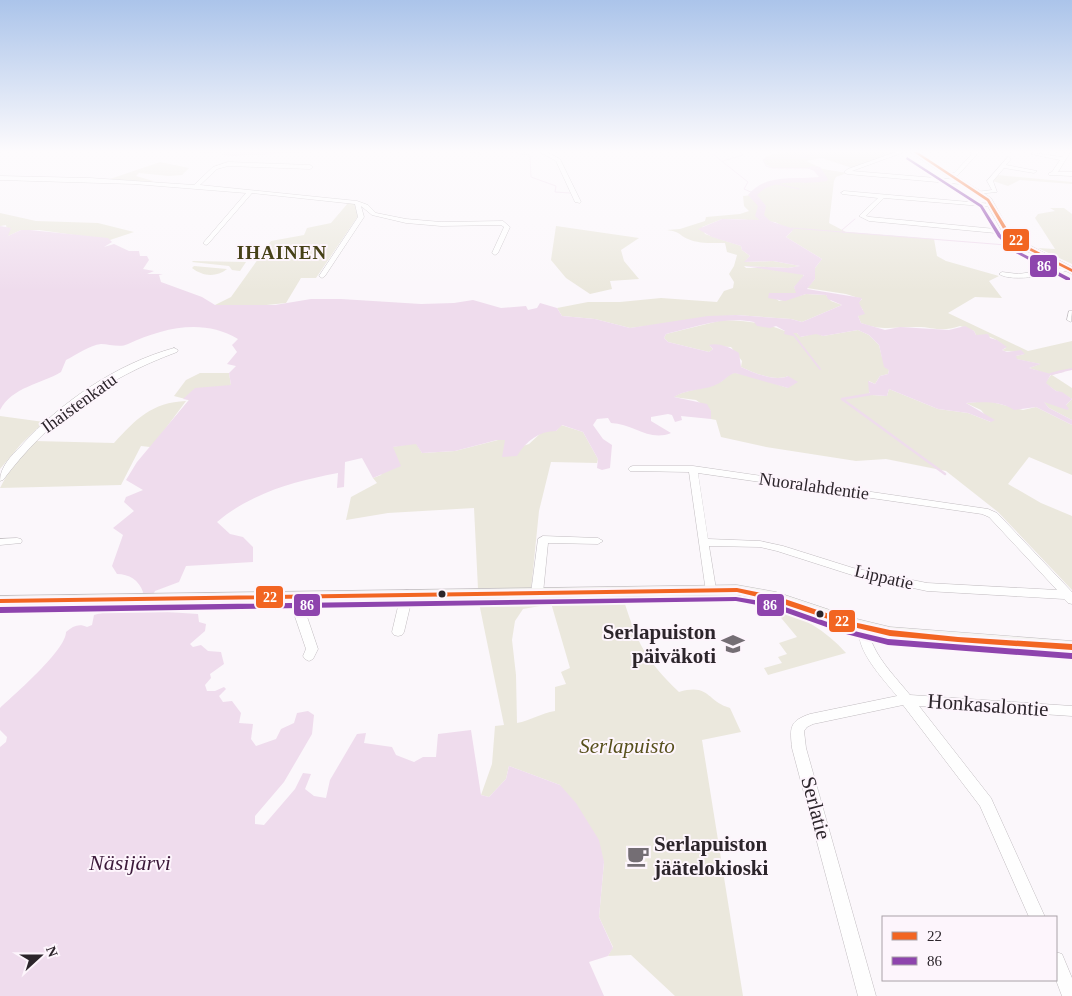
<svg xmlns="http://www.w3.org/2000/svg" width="1072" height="996" font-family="'Times New Roman',serif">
	<rect width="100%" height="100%" fill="#fbf7fb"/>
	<path fill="#ebe8dd" d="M791,151H899L852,168L822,158L806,161L823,169L847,173L836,177L834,181L829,223L846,232L934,239L937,256L946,261L999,276L989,281L1002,298L975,297L948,313L1028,351L1072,341V369L1052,375L1072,388V420L1049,408L1043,401L1066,405L1072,399L1062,393L1056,391L1045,383L1051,375L1029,368L1040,364L1016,359V356L1024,354C1015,350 1009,353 1002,350L1006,348C996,338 989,335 976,335L974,331L960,326C939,333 933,326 914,327C894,327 881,331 861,323L858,316L863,310L858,303L862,299L846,294L807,288L815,279V268L822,259L786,237L792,231L775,222L736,219H722L702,227L705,234L741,246L742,250L750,256L745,262L773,261L800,266L788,268L744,266L746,268H769L803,273L804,278L794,287L797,293H769L779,301L806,294L826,295L831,301L842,305L802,322L791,319L736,315L630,328L595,319L562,316L557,308L588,302H620L661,298L717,302L724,291L733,288L734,282L729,274L734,266L737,255L727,252L725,243C713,243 699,244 688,239C678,235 682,232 667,230L680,229L705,221L706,217L740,214L749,211L744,206L743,196L752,195L763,186L790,179H824L817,170L811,168H772L764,163L763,160L767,156Z
		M160,162L189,168L182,175L169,176L139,173L136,176L153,181L150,182L107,180Z
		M997,175L1072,182V184L1020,180L1008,186L993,181Z
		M348,203L355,204L358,216L316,278H301L286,303L248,307L215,305L231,297L271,241L304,235L307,228L331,223Z
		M1050,208H1064L1072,214V264L1038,248L1055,249L1035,218L1038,214L1055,211Z
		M0,213L36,221L98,223L134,232L110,240L39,230H21L8,236L6,225L0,226Z
		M556,226L639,238L621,250L624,261L639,279L610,281L612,289L590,294L566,278L551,260Z
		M192,262L193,261L246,262L240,271L232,270L229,266Z
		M194,266L227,269C216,278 202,276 192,268Z
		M723,320C748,321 771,323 793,335V332L797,333L801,337L816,333L823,336L858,330L869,335L879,345L882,357L889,370L888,374L880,376L875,384L869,381V392L872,395L887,396L889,389L938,409L968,413L991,422L981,410L966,403L988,401L1023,410L1036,407L1072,425V475L1029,457L1008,484L1041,503L1072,516V590L998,512L946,471L886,459L856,461L766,447L721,437L716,420L711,419V411L696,400L673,397C688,389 703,389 718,383C725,381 727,373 735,373C752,374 771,383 788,388V376C775,382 754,373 741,367L742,361L731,347L710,346L713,349L709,352L668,342L664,338L666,334Z
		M200,373H229L231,385L150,447L141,446L121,485L0,488L10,469L35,441L114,443C135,420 152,402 186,401L163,432L189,400L174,396L186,380Z
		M0,416L44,422L22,443L0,469Z
		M561,425L583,432L598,459L597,463L551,462L539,511L531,590L478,589L474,508L388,513L346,520L351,497L377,483L373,478L381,475L392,447L416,443L422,453L455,451L498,440H505L506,444L523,446L529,444L543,431H556Z
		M624,601C638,645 646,660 679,692C710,683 707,702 730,708L741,732L702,740L743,996H675L631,955L608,956L613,947L599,917L604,862L560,785L509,766L506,779L489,797L481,795L492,764L495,726L504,725L479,603L539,602L540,606L523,609L515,621L512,640L516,675L517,723C530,721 541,713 555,711V687L566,684L561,672L570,668L551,603Z
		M772,607C801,616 826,630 846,653L768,675L764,668L782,663L778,657L787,654L779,643L797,637Z"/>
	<path fill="#efdced" d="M202,151H332L233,156L222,155L225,152L202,154Z
		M722,219L767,220L794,229L786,237L822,259L815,268V279L807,289L862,298L859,303L865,314L858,316L861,323L885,330L900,327L949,330L965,326L974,331L976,335L988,334L990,338L997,340L1007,347L1002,350L1007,352L1021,350L1025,354L1016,356L1017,359L1041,364L1029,368L1051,374L1046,383L1056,391L1062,392L1072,399L1066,405L1069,409L1067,410L1044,402L1049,408L1072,420V425L1036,407L1014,410C1000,401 983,402 966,403L995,420L991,422L968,413L938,409L889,389L887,396L872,395L869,392L868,381L875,384L880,376L888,374L889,370L884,367L879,345L869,335L858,330L823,336L816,334L800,337L797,333H793V336L784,334L785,331L776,326L770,328L757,326L754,322C725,316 695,327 666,334L664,338L668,342L709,352L713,349L709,345C718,342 732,348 739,353L741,367C754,373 775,382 788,376L798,382L788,388L735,373C728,375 727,378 721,382C708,391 688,388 674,397L707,404L711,411V419L681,416L682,420L675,422L672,415L668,414L651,417V421L671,433C649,442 634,424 611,423L608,418L597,419L593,425L603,439L612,445L610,468L602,470L597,468L598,459L583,432L562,425L556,431C539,431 526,441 517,456L502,457L505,440H497L455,451L422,453L416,444L393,447L401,466L373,478L362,458L345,462L344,487L337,488L338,473C295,481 251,493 217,522L230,534L243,537L253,547V562L186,566L179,582L155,591L148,605L167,612L198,614L199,622L206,624L205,631L190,644L193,647L201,645L208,651L221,652L224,664L210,674L211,678L205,685L207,691H215L224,687L226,689L219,696L223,702L232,701L241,713L239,723L253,724L251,739L256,746L276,739L281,729L294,723L297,713L308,711L314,715L312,734L284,782L255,816V824L264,825L295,789L303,773L311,774L305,789L314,796L326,798L330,780L357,734L366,733L364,743L392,747L396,755L414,762L423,757H436L438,734L471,730L481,795L489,797L506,779L509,766L560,785L576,803L599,840L604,862L599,917L613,948L608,956L589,962L604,996H0V747L6,742L7,737L0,730V708C15,694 66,650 66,632C73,626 79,623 87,627L92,625L94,615C113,609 137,615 143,592C139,580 129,574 117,574L112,566L123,535L113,528L134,511L124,502L126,497L143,490L126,480L137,462L189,400L183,399L195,388L231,385L229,373L236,366L227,364L237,352L232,345L238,339C203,318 163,328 128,344C120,348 109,344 101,344C90,345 76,355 66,360L61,372C41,384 12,387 0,410V226L11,228L8,236L21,230H30L108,238L112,242L104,247L114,244L129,251H139L140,256H147L149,260L143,269L154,271L147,274H163L159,275L161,282L202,297L215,305H275L311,299H341L421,304L454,303L473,300L501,308L526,306L528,310L537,308L540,303L557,308L562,316L595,319L630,328L708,316L736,315L791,319L802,322L842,305L828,299L826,295L806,294L785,301L768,298L769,293H796L794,287L804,275L744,266L788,268L800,266L773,261L744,262L750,256L742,250L741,246L712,237L698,229Z"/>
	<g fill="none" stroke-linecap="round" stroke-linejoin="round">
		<path stroke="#efdced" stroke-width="1" d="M463,151L481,154L492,151
			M709,151L748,182L744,189L753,193
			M507,152L530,155L531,177L556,186L555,192L570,193
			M723,161L743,155L739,151
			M811,168H772L766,166L763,160C783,154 804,162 822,151
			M773,183L799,189
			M792,228L1006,245
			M844,233L842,230L855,219"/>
		<path stroke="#efdced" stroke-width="2" d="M793,334L820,369
			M1058,372L1072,369"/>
		<path stroke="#efdced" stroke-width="2.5" d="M1051,374L1063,371
			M871,394L842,399L945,474"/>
		<path fill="#efdced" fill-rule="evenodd" d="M811,166L820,167L828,179L827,181C803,186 775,176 757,195L766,206L764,215L772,223L778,236L770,238L764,224L755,216L758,206L748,195C766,173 793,180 819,177L814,171L807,168Z"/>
		<defs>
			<path id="street" d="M538,151H545L560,159L581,202L580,203L575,202L556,161Z
				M899,151H907L852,171L960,180L963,182L960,184L847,174L844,172L848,169Z
				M975,151H980L958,175L947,176V174L954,173Z
				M1066,151H1071L1058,172H1072V176L1049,175V173L1052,172L1060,160L1031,154L1033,153L1062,157Z
				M1008,157L1011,159L1006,165L1037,171L1034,173L1004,168L993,181L997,192L976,194V192L992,190L987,181Z
				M228,162L310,165L313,167L310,169L228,166L217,169L200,185L357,201L368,205L376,213L406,219L441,222L503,221L510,227L498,253L495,255L492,253L504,227L501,225L441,226L406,223L372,215L361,206L364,217L325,276L322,278L319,276L358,217L355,204L252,193L208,244L206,245L203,243L204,242L246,193L134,184L0,180V176L90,178L194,185L213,167Z
				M844,191L992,204L994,205V207L884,198L866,216L870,217L1006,230L1009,232L1006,234L869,221L859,216L878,198L842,194L841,193Z
				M1069,267L1072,269L1071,270C1054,274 1013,283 999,274L1002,272L1018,274Z
				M1069,311H1072L1071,322L1067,320Z
				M174,348L178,350L177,352C104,379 50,418 3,480L0,481C0,467 11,456 21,446C61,402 116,364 174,348Z
				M633,466H693L988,509L997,513L1072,592V604L1068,603L1064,599L927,591L852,575L777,551L760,547L709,546L716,589L714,592H706L689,472L630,471L628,469L630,467ZM698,473L982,514L989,517L1057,590L927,583L853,568L783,546L760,541L708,539Z
				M543,536L598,538L603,541L598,544L548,543L543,593L541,596H533L531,593L538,539Z
				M17,538L21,539L22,541L21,543L0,545V539Z
				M407,590L411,591L413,594L404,632L402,635L398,636L394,635L392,632L401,594L403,591Z
				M294,592L298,593L300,596L318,649L313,659L309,661L305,659L303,656L306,649L288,596L290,593Z
				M865,625L869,626C872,632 870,639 873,645C881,663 898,680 910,695L1072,706V716L919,706L991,798L1045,917H1029L980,806L903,705L813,724L807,727L804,731L806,748L876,996H858L792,748C790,728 789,721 810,714L897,696C885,681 851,646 861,626Z
				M1056,952L1062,954L1072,978V996H1062L1056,980Z"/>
			<path id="secondary" d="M909,151H917L991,198L1009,230L1023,242L1072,267V274L1017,246L1003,233L985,201Z
				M737,585L776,592L857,619L890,627L1072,641V653L890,639L846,627L774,602L737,595L0,606V596Z"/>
		</defs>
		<use href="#street" stroke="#c2bdc1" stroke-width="1"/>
		<use href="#secondary" stroke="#c2bdc1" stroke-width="1"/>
		<use href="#street" fill="#fefefe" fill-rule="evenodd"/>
		<use href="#secondary" fill="#f5f4f2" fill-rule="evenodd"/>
		<defs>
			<path id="bus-1" d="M912,151H916L989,199L1008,230L1021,243L1072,269V272L1019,245L1005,232L987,201Z
				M737,588L776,596L853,622L890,630L958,637L1072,644V650L958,642L890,636L849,626L774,601L737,592L0,603V599Z"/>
			<path id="bus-2" d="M907,157L982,205L1001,235L1016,250L1070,278V280H1066L1014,252L998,237L980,207L906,159Z
				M736,597L774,603L850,630L888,639L1071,653H1072V659L888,645L846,634L773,608L736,601L0,613V607Z"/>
		</defs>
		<use href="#bus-1" stroke="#fdf5fc" stroke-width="4"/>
		<use href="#bus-2" stroke="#fdf5fc" stroke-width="4"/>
		<use href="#bus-1" fill="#f26522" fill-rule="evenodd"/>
		<use href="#bus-2" fill="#8e44ad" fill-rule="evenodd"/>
	</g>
	<linearGradient id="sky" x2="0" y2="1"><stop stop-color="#abc4ea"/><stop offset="0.52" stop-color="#fdfbfd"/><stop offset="1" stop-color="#fdfbfd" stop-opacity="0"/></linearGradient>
	<rect width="1072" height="291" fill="url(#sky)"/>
	<defs>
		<symbol id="school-bare" viewBox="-9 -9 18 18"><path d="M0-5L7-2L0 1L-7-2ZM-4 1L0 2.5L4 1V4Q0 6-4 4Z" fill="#746e74" stroke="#fdf5fc" stroke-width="2.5" paint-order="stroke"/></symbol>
		<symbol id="cafe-bare" viewBox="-9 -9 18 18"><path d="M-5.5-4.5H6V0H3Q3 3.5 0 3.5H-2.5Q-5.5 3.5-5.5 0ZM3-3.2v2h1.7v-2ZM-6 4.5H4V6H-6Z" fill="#746e74" stroke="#fdf5fc" stroke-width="2.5" paint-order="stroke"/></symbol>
	</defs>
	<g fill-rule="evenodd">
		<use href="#school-bare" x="717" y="628" width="32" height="32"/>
		<use href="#cafe-bare" x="622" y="840" width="32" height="32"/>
	</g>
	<g fill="#2c252b" stroke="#fdf5fc" stroke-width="2">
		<circle cx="442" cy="594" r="4.5"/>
		<circle cx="820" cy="614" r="4.5"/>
	</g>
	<g text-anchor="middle" stroke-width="4" stroke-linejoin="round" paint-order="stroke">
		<g font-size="18" fill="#2c252b" stroke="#fdf5fc">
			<text transform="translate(79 403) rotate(-36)" y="6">Ihaistenkatu</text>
			<text transform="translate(814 486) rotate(8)" y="6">Nuoralahdentie</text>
			<text transform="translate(884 577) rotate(13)" y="6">Lippatie</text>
		</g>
		<g font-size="19" font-weight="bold" letter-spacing="1" fill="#464117" stroke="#fdf5fc">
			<text x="282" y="259">IHAINEN</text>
		</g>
		<g font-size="21" font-weight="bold" fill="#2c252b" stroke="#fdf5fc" text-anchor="end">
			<text x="716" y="639">Serlapuiston<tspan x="716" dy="24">päiväkoti</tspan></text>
			<text x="654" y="851" text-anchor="start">Serlapuiston<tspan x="654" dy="24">jäätelokioski</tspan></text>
		</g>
		<g font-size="21" fill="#2c252b" stroke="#fdf5fc">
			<text transform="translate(988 705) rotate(4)" y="7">Honkasalontie</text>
			<text transform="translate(816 808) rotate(75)" y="7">Serlatie</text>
		</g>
		<g font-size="21" font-style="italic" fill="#564f1b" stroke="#fdf5fc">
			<text x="627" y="753">Serlapuisto</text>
		</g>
		<g font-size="22" font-style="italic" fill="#3c1a3a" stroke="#fdf5fc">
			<text x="130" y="870">Näsijärvi</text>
		</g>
	</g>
	<g stroke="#fdf5fc" stroke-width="2">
		<rect x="1002" y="228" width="28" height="24" rx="5" fill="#f26522"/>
		<rect x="1029" y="254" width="29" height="24" rx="5" fill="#8e44ad"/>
		<rect x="255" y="585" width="29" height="24" rx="5" fill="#f26522"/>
		<rect x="756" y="593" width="29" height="24" rx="5" fill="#8e44ad"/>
		<rect x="293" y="593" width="28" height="24" rx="5" fill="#8e44ad"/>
		<rect x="828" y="609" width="28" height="24" rx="5" fill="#f26522"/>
	</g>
	<g font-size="14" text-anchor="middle" font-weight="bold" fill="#fff">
		<text x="1016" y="245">22</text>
		<text x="1044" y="271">86</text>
		<text x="270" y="602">22</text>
		<text x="770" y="610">86</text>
		<text x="307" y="610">86</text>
		<text x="842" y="626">22</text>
	</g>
	<rect x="882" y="916" width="175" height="65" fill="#fdf5fc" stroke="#a9a2a8"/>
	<rect x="892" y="932" width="25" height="8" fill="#f26522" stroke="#a9a2a8"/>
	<text x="927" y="941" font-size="15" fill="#2c252b">22</text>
	<rect x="892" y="957" width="25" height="8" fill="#8e44ad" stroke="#a9a2a8"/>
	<text x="927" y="966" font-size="15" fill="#2c252b">86</text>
	<g transform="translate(40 956) rotate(69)" stroke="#fdf5fc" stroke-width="4" paint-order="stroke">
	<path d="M0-4L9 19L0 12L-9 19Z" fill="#2c252b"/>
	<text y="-8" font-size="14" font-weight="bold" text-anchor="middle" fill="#2c252b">N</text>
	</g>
</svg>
